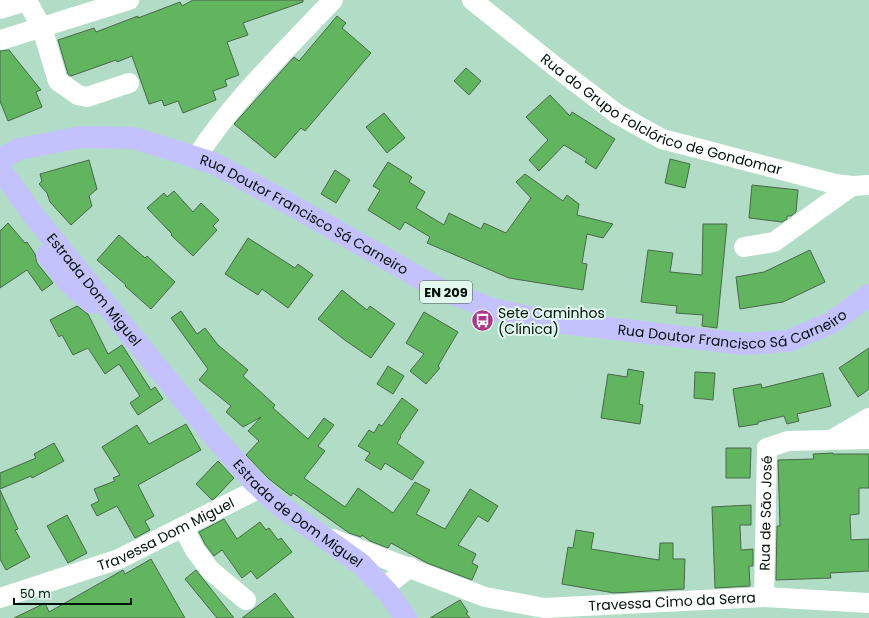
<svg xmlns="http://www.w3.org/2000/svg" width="869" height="618" font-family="Poppins,sans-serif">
	<rect width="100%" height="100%" fill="#b1ddc7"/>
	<path fill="#61b55f" stroke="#4b674a" d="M193,0H303V2L243,23L248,35L227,42L239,75L225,80L227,86L213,91L216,100L183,113L178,101L164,106L162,100L149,104L132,56L117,62L116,60L71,76L68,74L58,40L94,28L96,32L138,16V18L180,2L182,6Z
		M337,16L346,23L342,28L371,53L305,131L301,128L275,158L234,124L294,57L299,61Z
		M9,50L41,90L36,92L42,107L8,121L0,101V51Z
		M466,68L481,81L469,95L454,81Z
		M550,95L570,116L572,112L615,139L596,169L585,162L587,159L564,145L539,171L529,160L548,140L526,117Z
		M384,113L405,138L387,153L366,127Z
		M670,159L690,164L685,188L665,183Z
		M89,160L97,189L89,196L92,206L71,225L50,202L47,193L39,184L42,181L40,174Z
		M388,162L412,177L409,182L425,192L416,208L444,225L449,213L481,229L484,223L506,233L531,198L516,182L525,174L563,201L567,195L579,204L577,215L613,224L603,238L587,234L582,263L587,264L583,290L509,278L427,243L430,237L405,222L400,230L368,210L380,190L373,186Z
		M335,170L350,180L336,203L321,194Z
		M752,185L798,190L796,212L791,216H787V219L782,222L749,218Z
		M174,191L193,212L201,203L219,220L213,226L217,230L193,256L171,235L172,234L147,208L164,193L167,197Z
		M8,223L25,243L27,242L35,254L37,263L53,283L42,291L27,270L0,288V231Z
		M703,224H727L717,328L702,326L703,315L676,313L677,306L641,302L648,250L673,253L670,272L702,275Z
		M119,235L145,258L147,256L175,282L151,309L125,286L126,285L97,260Z
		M248,238L295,268L298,264L313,275L288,308L262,289L258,295L225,274Z
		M810,250L825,282L783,302L740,309L736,277L764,272Z
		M342,290L367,310L370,306L395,324L371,358L346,341L318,319Z
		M77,306L88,314L108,354L122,345L151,390L155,387L163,399L138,415L130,403L140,396L119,364L105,374L88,348L73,355L62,335L59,337L50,320Z
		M181,311L197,334L205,328L218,345L248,370L243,376L275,405L273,408L308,439L324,418L334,425L318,446L325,451L304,478L345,507L358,488L393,513L415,482L430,490L416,514L445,529L470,489L498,506L488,522L478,516L458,545L476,554L472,563L478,566L472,580L427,563L391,543L388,548L370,541L362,535L361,537L349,533L293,493L291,496L269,479L246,455L259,441L248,431L261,417L243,427L226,412L231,406L199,380L208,369L171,318Z
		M424,312L458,332L438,366L440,368L426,384L410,371L424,354L406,343Z
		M869,348V389L858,397L839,368Z
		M388,366L404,376L393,394L377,384Z
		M628,369L644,372L639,404L643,405L640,424L601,418L608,374L627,377Z
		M695,372L715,373L713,400L694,398Z
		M823,373L831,406L797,414L799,421L787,424L784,416L758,422V424L739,427L733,389L761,384L762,388Z
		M402,398L418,410L400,436L401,437L397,443L424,462L412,480L385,463L381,470L365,460L370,453L358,446L369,430L374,433L379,424L382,426Z
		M186,424L201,450L138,485L154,516L145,521L150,530L135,538L117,506L97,516L91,505L99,501L94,489L115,481L113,478L120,475L102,447L137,425L149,444Z
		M54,443L64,461L32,478L31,476L0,489V473L36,458L34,454Z
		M726,448H751L750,478H726Z
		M833,453V454H869V488H859V514L850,515L851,540L869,539V571L830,573L831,578L776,580L777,526H780L778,460L814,459L813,454Z
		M218,461L234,478L215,498L212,500L196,484Z
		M0,490L18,529L15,530L30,557L6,570L0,559Z
		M751,505V525H740L741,550L753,549V566H749L750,586L715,588L712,507Z
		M67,515L87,553L68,563L47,526Z
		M224,519L237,539L260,522L266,530L269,528L278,540L281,538L292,552L257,579L251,571L242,578L222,550L214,556L205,544L199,532Z
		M576,530L594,533L591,549L659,560L660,543H673V559H685L684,589L614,593L562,584L568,547L573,548Z
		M151,559L185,618H14L45,603L49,612L123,570L125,574Z
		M196,570L234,618H217L185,579Z
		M275,593L294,618H242Z
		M460,600L468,612L466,613L470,618H430Z"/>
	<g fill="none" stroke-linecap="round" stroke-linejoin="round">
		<g stroke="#fff" stroke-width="20">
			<path id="s1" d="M472,0L557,68L617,114L662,139L835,184L852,186L869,185"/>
			<path d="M0,9L27,1L42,28L58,81L78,95L87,97L129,83"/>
			<path d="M1,40L129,0"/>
			<path d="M196,158C233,100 286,50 333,0"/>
			<path d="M744,247L774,242L852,186"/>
			<path d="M833,439L869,418"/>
			<path d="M183,527L195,550L210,570L246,600"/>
			<path id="s2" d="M333,539L485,597L544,608L764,597L869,603"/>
			<path d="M383,588L410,567"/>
			<path id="s3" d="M764,597L767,448L788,441L869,439"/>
			<path id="s4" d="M0,598L119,559L260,488"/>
		</g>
		<g stroke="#c4c2fd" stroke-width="22">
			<path id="s5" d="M8,155L19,149L81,137L134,138L213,163L286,202L439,289L493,309L547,321L744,344L788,341L831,323L869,295"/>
			<path id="s6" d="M0,169L31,212L130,334L210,432L254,482L280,506L361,564L389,594L406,618"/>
			<path d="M47,255L68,282L92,303"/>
		</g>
	</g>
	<defs>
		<symbol id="bus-disc" viewBox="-11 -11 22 22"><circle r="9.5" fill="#af3588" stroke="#e2f8ed"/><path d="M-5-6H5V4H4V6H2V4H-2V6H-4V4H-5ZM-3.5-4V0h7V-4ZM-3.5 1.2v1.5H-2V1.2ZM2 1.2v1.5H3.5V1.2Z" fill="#fff"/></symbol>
	</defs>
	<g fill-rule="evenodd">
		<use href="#bus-disc" x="470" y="308" width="25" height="25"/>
	</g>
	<g text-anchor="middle" stroke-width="4" stroke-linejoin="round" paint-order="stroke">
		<rect fill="#e2f8ed" stroke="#45564e" stroke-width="1" x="420" y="281" width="52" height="22" rx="3"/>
		<g font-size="13" font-weight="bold" fill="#02110a">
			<text x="446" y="297">EN 209</text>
		</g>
		<g font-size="14" fill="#02110a" stroke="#e2f8ed">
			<text dy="5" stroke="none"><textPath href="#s1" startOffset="225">Rua do Grupo Folclórico de Gondomar</textPath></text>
			<text dy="5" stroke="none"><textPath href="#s5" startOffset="316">Rua Doutor Francisco Sá Carneiro</textPath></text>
			<text dy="5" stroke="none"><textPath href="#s6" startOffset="153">Estrada Dom Miguel</textPath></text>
			<text dy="5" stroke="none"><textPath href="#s5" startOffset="772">Rua Doutor Francisco Sá Carneiro</textPath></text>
			<text dy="5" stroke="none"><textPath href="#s6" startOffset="457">Estrada de Dom Miguel</textPath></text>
			<text dy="5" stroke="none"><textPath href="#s3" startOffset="84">Rua de São José</textPath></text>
			<text dy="5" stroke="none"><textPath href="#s4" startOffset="178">Travessa Dom Miguel</textPath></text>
			<text dy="5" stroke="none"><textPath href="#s2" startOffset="351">Travessa Cimo da Serra</textPath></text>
		</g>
		<g font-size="14" fill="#02110a" stroke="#e2f8ed" text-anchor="start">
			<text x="498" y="318">Sete Caminhos<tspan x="498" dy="16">(Clínica)</tspan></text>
		</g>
	</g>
	<path d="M14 598v6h117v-6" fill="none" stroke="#02110a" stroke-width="2"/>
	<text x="20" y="598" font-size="12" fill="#02110a" stroke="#e2f8ed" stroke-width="3" paint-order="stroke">50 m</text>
</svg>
